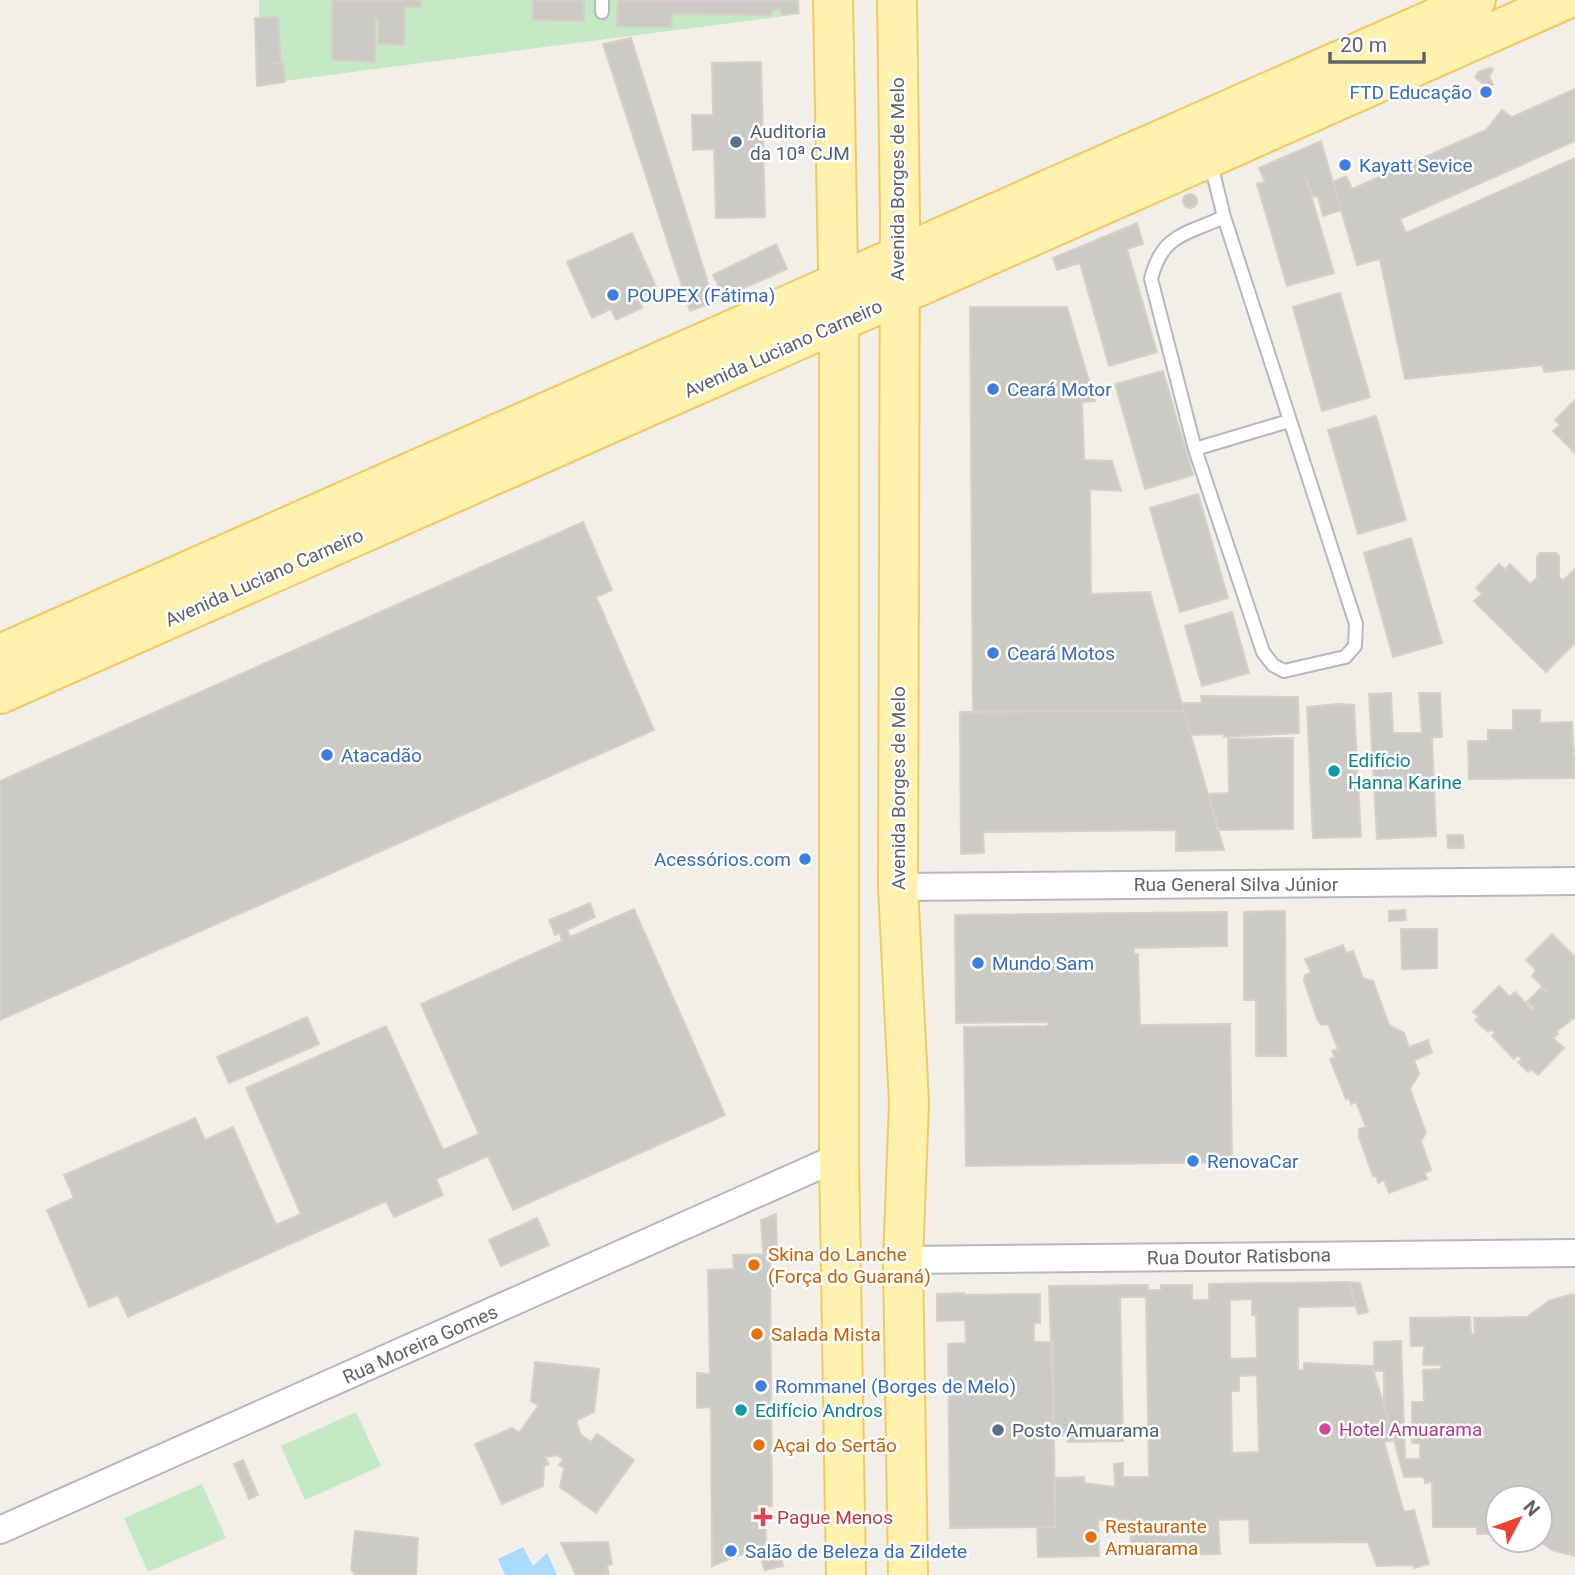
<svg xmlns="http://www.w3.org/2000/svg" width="1575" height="1575" font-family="Roboto,sans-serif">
	<rect width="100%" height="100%" fill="#f1efe8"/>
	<path fill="#c5e8c5" d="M259,0H799L800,14L260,84Z
		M356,1412L381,1466L305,1500L281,1446Z
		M202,1484L226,1538L148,1572L124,1518Z"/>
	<path fill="#aadaff" d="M523,1547L533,1566L547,1553L557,1575H505L498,1559Z"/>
	<path fill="#cccac5" stroke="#d6d1c6" stroke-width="2" fill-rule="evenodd" d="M332,0H421V7H405L404,45L378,44V19H375V62L332,60Z
		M533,0H584V21L533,20Z
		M618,0H798V13L781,15V9L772,10V15L672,14L671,27H617Z
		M278,17L281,63L271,64L283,63L285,82L257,86L255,18Z
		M631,38L714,302L690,311L603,44Z
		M761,62L765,217L716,218L714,149L693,150L692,115H713L712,63Z
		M1489,68L1493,69L1489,77L1493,84L1487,87L1475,77L1478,72Z
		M1575,89V141L1400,219L1406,233L1575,158V369L1544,372L1543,365L1405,379L1380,259L1357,265L1333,182L1346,176L1352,189L1486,130L1502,110L1512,117Z
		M1321,141L1341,210L1323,216L1318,196L1314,197L1305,175L1334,273L1287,286L1257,184L1265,182L1259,168Z
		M1183 201a7 7 0 1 1 14 0a7 7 0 1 1-14 0Z
		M1137,223L1143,244L1127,249L1157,352L1109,366L1080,263L1057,270L1053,258Z
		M632,233L657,289L638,298L642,308L616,320L611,309L592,318L567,262Z
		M776,244L787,269L724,297L713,275Z
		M1340,293L1370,397L1322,411L1293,307Z
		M970,307H1067L1095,401L1082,402L1084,460L1112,461L1121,491L1090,489L1091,594L1150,592L1184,711L973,712Z
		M1163,371L1193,475L1145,489L1115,384Z
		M1575,400V453L1553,431L1560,425L1555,420Z
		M1376,416L1406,520L1358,534L1328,430Z
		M1198,494L1228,598L1180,612L1150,508Z
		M583,522L612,590L596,597L654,730L0,1020V781Z
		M1411,538L1442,643L1393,657L1364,553Z
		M1540,553H1556L1559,556V577L1563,581L1575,569V643L1546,672L1474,601L1482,594L1476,588L1499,564L1505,570L1510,564L1530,584L1537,578V557Z
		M1232,612L1249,673L1202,686L1185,626Z
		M1391,693L1393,733H1422L1419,693H1440L1442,737H1432L1436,836L1377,839L1369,694Z
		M1201,696L1298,697L1299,733L1224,737V734L1191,735L1182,703H1202Z
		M1338,704L1354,705L1361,837L1313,838L1307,707Z
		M1513,710H1540V723L1572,722L1575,778L1469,779L1468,741H1488V730H1513Z
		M1184,711L1224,850L1176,851V830L983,832L984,853L961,854L960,712Z
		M1293,738V829L1219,830L1208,794L1229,793L1228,739Z
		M1447,835H1463L1464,848H1448Z
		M590,903L595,917L567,930L570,937L634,909L725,1115L513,1210L488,1156L436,1179L443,1195L394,1217L386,1201L128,1317L118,1295L89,1307L47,1210L74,1198L64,1175L195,1118L205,1140L233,1127L276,1225L301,1214L246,1088L386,1026L443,1150L479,1134L421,1004L562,941L560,933L555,935L549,920Z
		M1405,910L1406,920L1389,921V911Z
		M1285,911L1286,1056H1256V1000H1244V912Z
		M1227,912V946L1134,948V954H1138L1140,1025L1230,1024L1232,1162L966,1166L964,1027L1048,1026V1022L956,1023L955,915Z
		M1401,929H1437V968L1402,969Z
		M1552,934L1575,957V1017L1556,1032L1558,1034L1553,1038L1564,1048L1538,1075L1531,1069L1528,1072L1518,1062L1522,1059L1518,1055L1514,1059L1492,1036L1495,1033L1491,1029L1488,1032L1475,1020L1479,1017L1473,1012L1499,986L1510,997L1515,992L1532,1010L1534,1008L1527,1002L1541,988L1549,993L1532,976L1536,970L1526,960Z
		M1343,945L1346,953L1353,951L1363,978L1373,981L1389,1025L1404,1033L1409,1047L1428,1040L1432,1053L1414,1060L1419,1074L1410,1089L1426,1133L1421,1141L1431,1170L1425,1173L1427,1179L1389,1193L1384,1180L1378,1183L1377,1177L1373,1176L1359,1137V1129L1366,1127L1356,1102L1351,1104L1349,1098L1346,1099L1330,1059L1335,1057L1332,1051L1338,1049L1328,1024L1322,1025L1318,1021L1304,981L1305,975L1311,973L1305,959Z
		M307,1017L319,1044L229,1083L217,1057Z
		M776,1214L777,1252H763L761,1220Z
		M537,1218L549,1245L501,1266L489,1240Z
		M770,1254L772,1506L765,1507L766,1545L712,1566L711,1412L710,1407L697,1408V1373L710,1374L708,1270L734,1269L733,1255Z
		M1349,1282L1356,1306L1298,1307V1370H1304V1363L1372,1366L1394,1440L1384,1442L1403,1509L1405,1512L1414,1510L1429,1564L1414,1568L1413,1565L1377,1566L1368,1542L1250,1543L1249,1519L1218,1520L1220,1554L1131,1555L1130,1519L1098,1520L1099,1556L1038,1557L1037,1527H1055V1478L1084,1477V1483L1115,1487L1114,1464L1123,1463V1477H1149L1146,1297H1120L1123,1441L1068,1442V1435H1054L1049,1286L1148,1285V1290H1161V1285H1192V1300H1209V1284ZM1252,1299V1315H1256L1257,1358L1230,1359V1300ZM1257,1375L1259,1452L1232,1453L1231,1391H1239V1376Z
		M1349,1282L1360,1283L1368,1312L1358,1314Z
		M964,1293V1295L1040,1294V1323H1034V1342H1053L1055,1527L950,1528L948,1344L966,1343L965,1320L937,1321V1294Z
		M1572,1294L1575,1295V1556L1552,1550L1538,1540L1540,1498H1498V1534H1477V1527H1433L1432,1482L1425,1483L1424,1477H1404L1384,1403V1371H1374V1342L1401,1341L1405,1459H1420V1443H1412V1402H1424L1423,1370L1441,1369V1365H1423L1424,1346H1411L1410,1318L1470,1317L1471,1334H1475L1474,1318L1527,1317L1549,1301Z
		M535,1362L599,1369L594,1412L577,1420V1424L581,1435L591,1442L597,1434L634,1460L596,1513L560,1487L564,1468L559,1465L563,1460L558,1455L545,1457L549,1464L544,1466L543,1486L502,1504L475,1444L512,1428L519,1433L536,1409L539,1406L531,1401Z
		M243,1460L258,1495L249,1499L234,1464Z
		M355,1531L418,1538L416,1575H356L351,1570Z
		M608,1542L612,1564L607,1566L609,1575H576L561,1543Z
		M779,1549L783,1566L765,1570L760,1556Z"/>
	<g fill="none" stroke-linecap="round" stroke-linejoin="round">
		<defs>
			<path id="service" d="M602,12V0
				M1210,160L1224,217L1356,624L1355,646L1345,657L1284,671L1273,665L1263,652L1195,449L1289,421
				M1195,449L1151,279C1162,234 1185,235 1224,217"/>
			<path id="minor" d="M898,887L1575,881
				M903,1260L1575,1253
				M0,1530L839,1157"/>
			<path id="primary" d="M833,0L839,323V1157L846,1575
				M897,0L900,218L898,887L909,1103L903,1260L908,1575
				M0,654L1476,0
				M0,694L1565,0"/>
		</defs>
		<use href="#service" stroke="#b5b8bc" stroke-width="16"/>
		<use href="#minor" stroke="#b5b8bc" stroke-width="30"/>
		<use href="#primary" stroke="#f2c960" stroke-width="42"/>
		<use href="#service" stroke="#fff" stroke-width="12"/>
		<use href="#minor" stroke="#fff" stroke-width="26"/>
		<use href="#primary" stroke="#fff2af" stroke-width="38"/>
	</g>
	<g fill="#3f7fe0" stroke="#fff" stroke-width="2.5">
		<circle cx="1486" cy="92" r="7"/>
		<circle cx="1345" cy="165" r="7"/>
		<circle cx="613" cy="295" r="7"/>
		<circle cx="993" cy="389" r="7"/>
		<circle cx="993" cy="653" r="7"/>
		<circle cx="327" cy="755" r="7"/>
		<circle cx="805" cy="859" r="7"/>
		<circle cx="978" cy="963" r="7"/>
		<circle cx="1193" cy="1161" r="7"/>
		<circle cx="761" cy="1386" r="7"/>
		<circle cx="731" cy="1551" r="7"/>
	</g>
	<g fill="#5c6f8a" stroke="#fff" stroke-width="2.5">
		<circle cx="736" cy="142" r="7"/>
		<circle cx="998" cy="1430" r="7"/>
	</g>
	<g fill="#0f9aa8" stroke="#fff" stroke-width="2.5">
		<circle cx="1334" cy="771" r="7"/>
		<circle cx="741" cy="1410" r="7"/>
	</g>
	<g fill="#e8710a" stroke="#fff" stroke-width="2.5">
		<circle cx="754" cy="1265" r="7"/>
		<circle cx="757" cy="1334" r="7"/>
		<circle cx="759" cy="1445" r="7"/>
		<circle cx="1091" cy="1537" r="7"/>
	</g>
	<circle fill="#d1479c" stroke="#fff" stroke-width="2.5" cx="1325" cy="1429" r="7"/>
	<path fill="#e0444e" stroke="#fff" stroke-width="2.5" d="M759.5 1506.5h7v7h7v7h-7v7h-7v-7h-7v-7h7z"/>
	<g text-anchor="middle" stroke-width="5" stroke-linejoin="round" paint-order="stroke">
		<g font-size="19" fill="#366cbe" stroke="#fff" text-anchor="start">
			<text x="1472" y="99" text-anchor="end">FTD Educação</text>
			<text x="1359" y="172">Kayatt Sevice</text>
			<text x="627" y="302">POUPEX (Fátima)</text>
			<text x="1007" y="396">Ceará Motor</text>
			<text x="1007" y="660">Ceará Motos</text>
			<text x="341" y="762">Atacadão</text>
			<text x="791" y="866" text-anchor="end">Acessórios.com</text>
			<text x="992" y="970">Mundo Sam</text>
			<text x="1207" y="1168">RenovaCar</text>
			<text x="775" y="1393">Rommanel (Borges de Melo)</text>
			<text x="745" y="1558">Salão de Beleza da Zildete</text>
		</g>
		<g font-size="19" fill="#4e5e75" stroke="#fff" text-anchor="start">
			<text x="750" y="138">Auditoria<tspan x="750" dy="22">da 10ª CJM</tspan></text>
			<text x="1012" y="1437">Posto Amuarama</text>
		</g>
		<g font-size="19" fill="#5f6368" stroke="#fff">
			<text transform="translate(897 179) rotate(-90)" y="7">Avenida Borges de Melo</text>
			<text transform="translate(783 348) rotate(-24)" y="7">Avenida Luciano Carneiro</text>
			<text transform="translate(264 577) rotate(-24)" y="7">Avenida Luciano Carneiro</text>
			<text transform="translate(898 788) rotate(-90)" y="7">Avenida Borges de Melo</text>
			<text x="1236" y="891">Rua General Silva Júnior</text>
			<text transform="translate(1239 1256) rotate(-1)" y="7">Rua Doutor Ratisbona</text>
			<text transform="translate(420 1344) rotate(-24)" y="7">Rua Moreira Gomes</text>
		</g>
		<g font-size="19" fill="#0d838f" stroke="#fff" text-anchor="start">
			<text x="1348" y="767">Edifício<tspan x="1348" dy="22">Hanna Karine</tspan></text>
			<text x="755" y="1417">Edifício Andros</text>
		</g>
		<g font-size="19" fill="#c56008" stroke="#fff" text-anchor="start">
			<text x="768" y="1261">Skina do Lanche<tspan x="768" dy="22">(Força do Guaraná)</tspan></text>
			<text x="771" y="1341">Salada Mista</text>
			<text x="773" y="1452">Açai do Sertão</text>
			<text x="1105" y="1533">Restaurante<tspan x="1105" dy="22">Amuarama</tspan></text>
		</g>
		<g font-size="19" fill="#b23c85" stroke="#fff" text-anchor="start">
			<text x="1339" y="1436">Hotel Amuarama</text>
		</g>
		<g font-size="19" fill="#be3a42" stroke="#fff" text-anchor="start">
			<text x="777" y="1524">Pague Menos</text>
		</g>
	</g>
	<g transform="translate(1519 1519) rotate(49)"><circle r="33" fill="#ffffff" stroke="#bfc1c3" stroke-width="2"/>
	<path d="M0-5L12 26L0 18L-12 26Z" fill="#ea4335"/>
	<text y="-10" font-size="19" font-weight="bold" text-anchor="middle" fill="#5f6368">N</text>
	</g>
	<path d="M1330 52v10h94v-10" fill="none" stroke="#5f6368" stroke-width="3.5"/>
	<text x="1340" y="52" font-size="21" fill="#5f6368" stroke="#ffffff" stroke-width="5" paint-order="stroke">20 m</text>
</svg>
